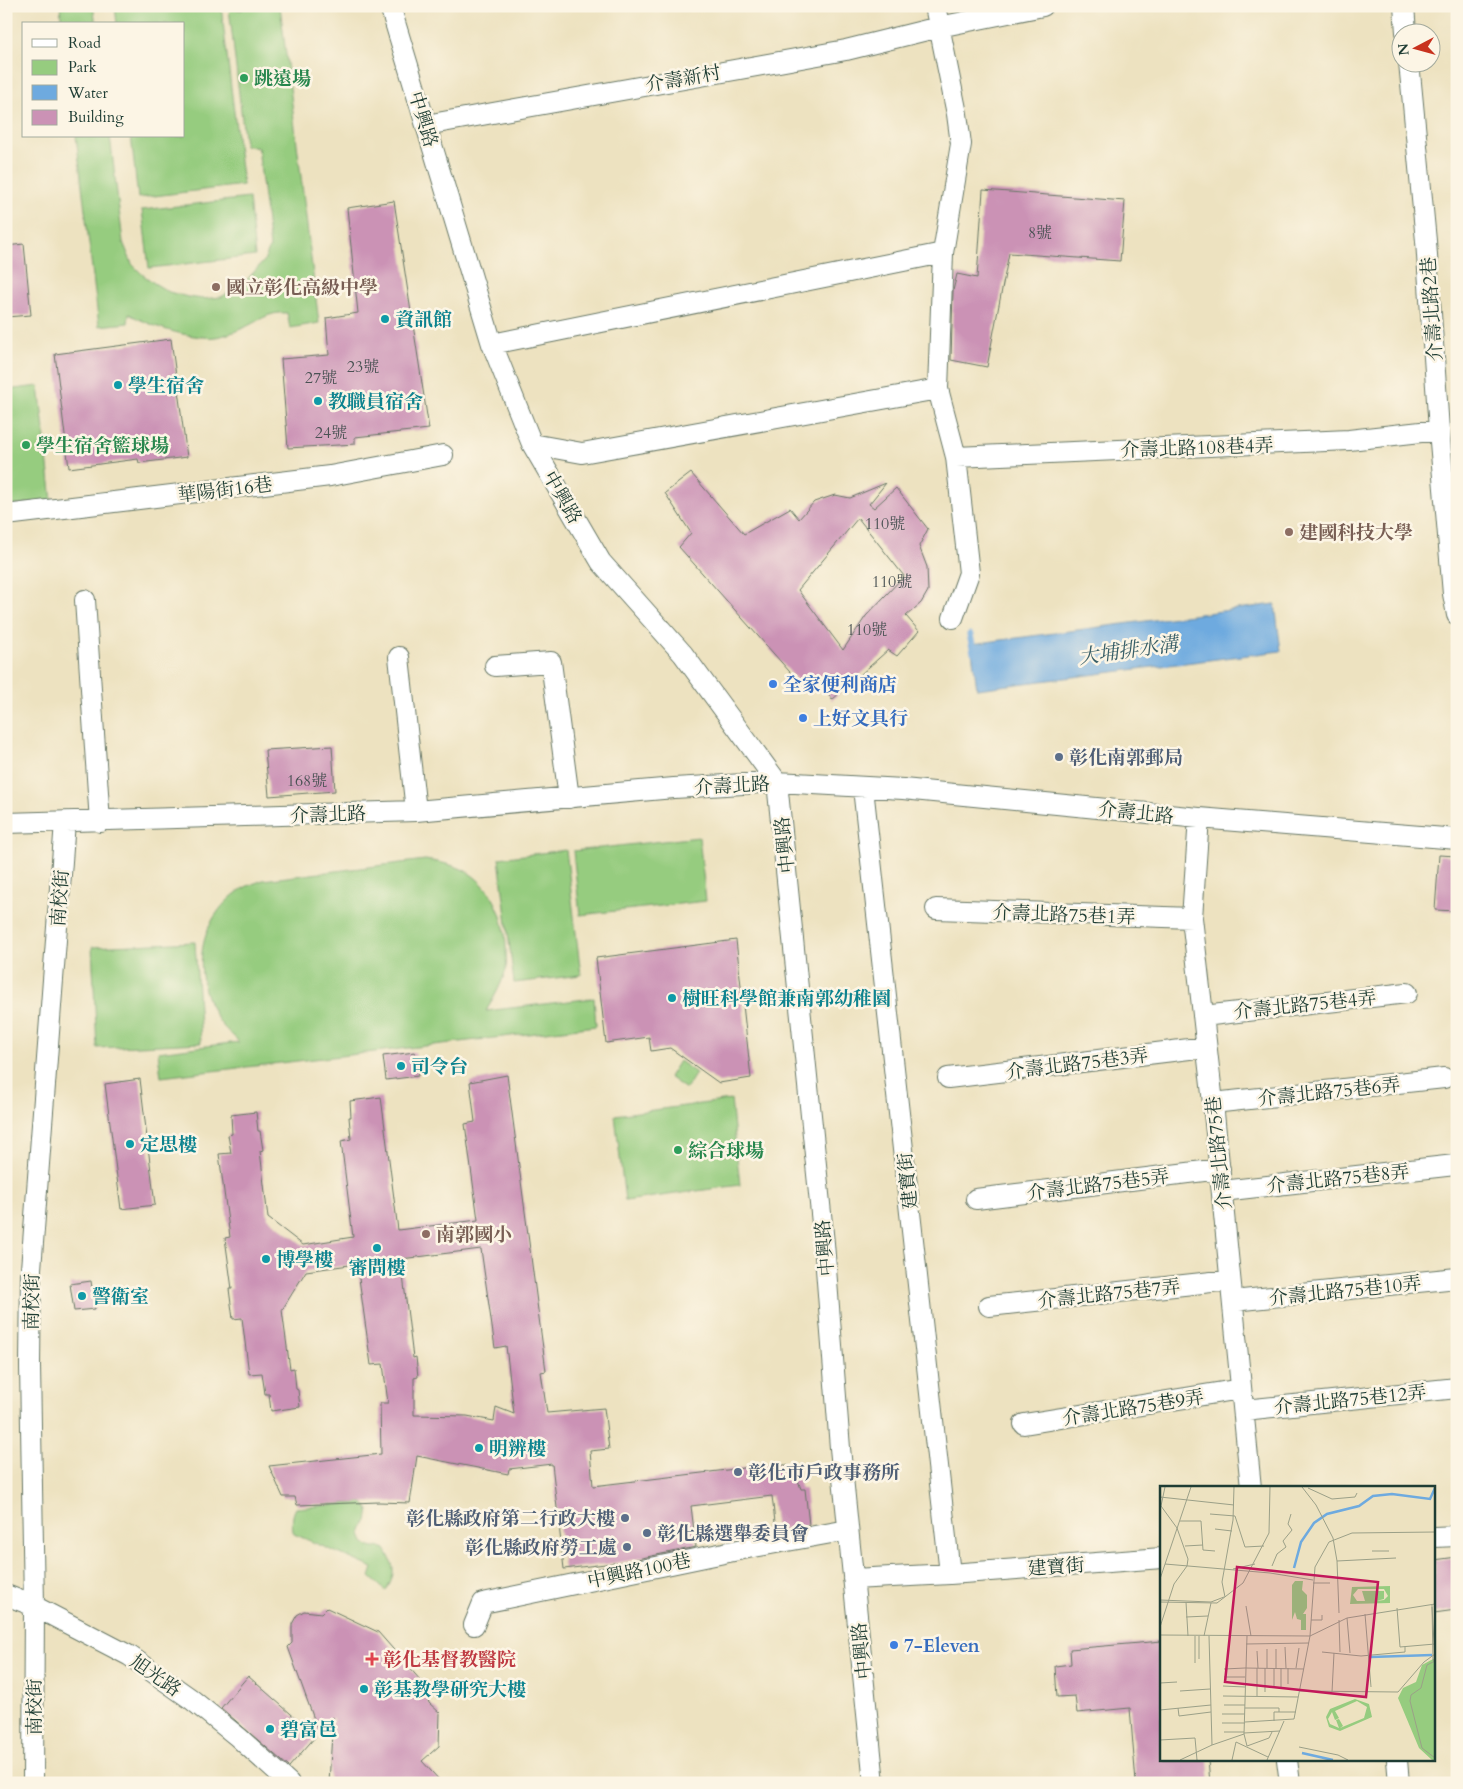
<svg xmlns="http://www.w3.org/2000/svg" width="1463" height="1789" font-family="Cardo,'Noto Serif TC',serif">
	<rect width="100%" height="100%" fill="#fcf5e5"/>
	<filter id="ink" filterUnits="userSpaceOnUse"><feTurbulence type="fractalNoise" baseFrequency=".02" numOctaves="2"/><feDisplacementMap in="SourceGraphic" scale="10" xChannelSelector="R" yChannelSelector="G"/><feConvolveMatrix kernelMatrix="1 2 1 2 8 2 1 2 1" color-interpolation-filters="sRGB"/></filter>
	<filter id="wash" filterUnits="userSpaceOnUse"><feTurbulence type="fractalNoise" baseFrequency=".0096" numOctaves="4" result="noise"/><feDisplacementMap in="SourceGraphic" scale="20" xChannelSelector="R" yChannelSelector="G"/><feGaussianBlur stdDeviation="1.12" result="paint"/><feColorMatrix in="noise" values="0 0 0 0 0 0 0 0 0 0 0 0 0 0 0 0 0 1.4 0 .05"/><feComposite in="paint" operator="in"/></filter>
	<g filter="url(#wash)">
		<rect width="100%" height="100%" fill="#ede2c0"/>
		<path fill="#96cc7f" stroke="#5a845a" d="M60,6H93L96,24H62Z
			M115,6H221L243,185L138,198L131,136H184V24H117Z
			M241,6H280L319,323L290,328L287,313C268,311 258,322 241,329C229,334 216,339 203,337C178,335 151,326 129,314L128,323L99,326L76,136H110L123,242L132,264L142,274L154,283L169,292L188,297L203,299L221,297L242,285L264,261L270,247L258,148L245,145L229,8L242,10Z
			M249,198L255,256L149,268L142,210Z
			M39,386L52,501L6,506V390Z
			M699,837L706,901L580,915L573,851Z
			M566,850L581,975L514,983L499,858Z
			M425,860C439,862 457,865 469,873C495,890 506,920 506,950C506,957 507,964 506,970C501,985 494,998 486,1011L594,998L596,1026L161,1077L158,1052L239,1042C234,1036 227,1031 222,1025C190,982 194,920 242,889C248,885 256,883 263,880Z
			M195,942L201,1043L97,1048L92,947Z
			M679,1061L696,1073L686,1089L669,1077Z
			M731,1100L740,1185L625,1201L615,1115Z
			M363,1502L369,1510L367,1521L361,1529C361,1541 367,1551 380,1547L385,1549C395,1566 396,1574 386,1591L370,1577L373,1568L294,1534C291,1527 292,1514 296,1508Z"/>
		<path fill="#6eaadf" stroke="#46748a" d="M1275,604L1281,651L977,689L971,644Z"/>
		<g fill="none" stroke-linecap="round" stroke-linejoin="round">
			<path stroke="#6eaadf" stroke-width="7" d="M970,635L974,652"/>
		</g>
		<g id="blocks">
			<path fill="#cb92b5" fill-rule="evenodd" d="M983,190L1125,201L1120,261L1009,253L987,367L951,360L953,291L957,274L977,278Z
				M394,201L429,429L355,437V444L288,448L281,359L329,355L326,318L358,313L347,208Z
				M24,244L31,315L6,317V246Z
				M171,339L187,457L139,463L138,459L69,468L55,354Z
				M691,473L744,534L790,508L799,519L814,502L835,495L850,498L886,483L869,504L874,508L896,488L928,529L919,546L927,567L928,591L921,603L906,616L919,631L897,656L888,650L832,700L820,680L805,689L679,547L691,533L665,493ZM858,518L904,576L866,616L843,650L798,590Z
				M332,746L335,791L269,796L265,750Z
				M1439,855L1457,856V911L1435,910Z
				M736,940L751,1078L719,1083L670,1048L651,1051L649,1037L606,1043L596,958Z
				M415,1052L418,1076L386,1080L383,1056Z
				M507,1075L546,1371L541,1372L547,1413L604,1408L609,1449L590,1451L593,1486L777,1464L785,1465L790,1466L796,1474L801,1489H805L809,1525L776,1531L772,1496L691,1506L696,1547L622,1562L564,1569L552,1464L509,1469L508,1474L417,1456L410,1503L379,1502L297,1505L295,1497H283L269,1466L381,1454L380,1403H388L383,1364L371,1365L357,1264L306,1271L282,1310L290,1369L294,1368L296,1389L298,1390L300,1407L271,1411L269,1394H265L262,1373L249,1374L242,1318L233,1319L229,1289H232L225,1238L230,1237L219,1154L231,1153L228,1135L232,1134L231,1115L256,1112L258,1131H260L263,1150L260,1151L268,1218L303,1245L353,1237L341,1141L351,1139L349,1117H351L350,1101L381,1097L398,1230L478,1220L465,1124L475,1122L470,1082ZM481,1249L495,1348L506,1346L514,1414L496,1407L494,1421L467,1416L414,1415V1378L418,1377L416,1357L413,1358L401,1259Z
				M140,1079L155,1205L121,1209L105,1084Z
				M91,1281L95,1309L74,1311L70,1284Z
				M1457,1557V1594H1455L1456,1610L1434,1613V1560Z
				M327,1608L378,1632L422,1682L429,1703L440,1713L439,1746L422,1761L442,1783H329L333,1717L319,1733L288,1647L292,1643V1624L297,1615L304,1611L322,1613Z
				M1162,1641V1760H1208L1210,1783H1136L1130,1708L1077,1713L1075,1696L1057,1697L1055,1666L1071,1664L1070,1649Z
				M248,1676L316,1736L289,1767L221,1708Z"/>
		</g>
	</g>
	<g filter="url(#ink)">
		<use href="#blocks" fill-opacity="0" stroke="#677765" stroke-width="1"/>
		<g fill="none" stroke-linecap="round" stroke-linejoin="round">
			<defs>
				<path id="street" d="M390,6L492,344L532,444L601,562L683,654L777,782L824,1243L840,1448L874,1783
					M935,6L957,114L961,144L943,253L938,389L956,457L969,573L953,618
					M1404,6L1406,32
					M1409,62L1426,241L1439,430L1453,594L1457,615
					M426,125L846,50L939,27L1043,6
					M492,344L943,253
					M532,444L582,453L938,389
					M956,457L1349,440L1439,430
					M6,515L330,476L443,455
					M85,600L100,822
					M399,657L416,811
					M495,666L551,662L569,798
					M863,788L950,1574
					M1199,818L1192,918L1213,1103L1251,1488
					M6,823L416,811L674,788L777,782L903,789L1199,818L1457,839
					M936,909L1192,918
					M1203,1016L1407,993
					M948,1078L1206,1047
					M1213,1103L1444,1078
					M1222,1191L1455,1165
					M976,1199L1220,1169
					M1233,1301L1457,1278
					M989,1306L1230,1280
					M1244,1410L1457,1388
					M1024,1424L1241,1389
					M1434,1537L1457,1536
					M853,1579L950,1574L1162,1558
					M6,1595L34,1606L130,1656L191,1699L238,1737L289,1783
					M474,1625L483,1603L748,1548L848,1530
					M1287,1760L1290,1783
					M1397,1760L1399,1783
					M33,1783L34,1606L30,1366L31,1269L65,822"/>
			</defs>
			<use href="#street" stroke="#677765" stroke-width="22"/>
			<use href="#street" stroke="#fff" stroke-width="20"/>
		</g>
	</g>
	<g fill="#2e9e5b" stroke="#fcf5e5" stroke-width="2">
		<circle cx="244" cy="78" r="5"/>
		<circle cx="26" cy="445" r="5"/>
		<circle cx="678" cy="1150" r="5"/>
	</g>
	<g fill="#8d6e63" stroke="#fcf5e5" stroke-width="2">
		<circle cx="216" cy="287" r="5"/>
		<circle cx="1289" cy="532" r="5"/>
		<circle cx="426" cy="1234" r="5"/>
	</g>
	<g fill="#0f9aa8" stroke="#fcf5e5" stroke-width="2">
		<circle cx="385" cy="319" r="5"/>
		<circle cx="118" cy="385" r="5"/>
		<circle cx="318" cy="401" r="5"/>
		<circle cx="672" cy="998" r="5"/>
		<circle cx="401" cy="1066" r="5"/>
		<circle cx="130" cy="1144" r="5"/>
		<circle cx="377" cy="1248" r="5"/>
		<circle cx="266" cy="1259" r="5"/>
		<circle cx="82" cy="1296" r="5"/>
		<circle cx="479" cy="1448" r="5"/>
		<circle cx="364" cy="1689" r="5"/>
		<circle cx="270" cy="1729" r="5"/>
	</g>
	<g fill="#3f7fe0" stroke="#fcf5e5" stroke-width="2">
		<circle cx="773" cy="684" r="5"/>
		<circle cx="803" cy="718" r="5"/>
		<circle cx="894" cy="1645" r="5"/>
	</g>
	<g fill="#5c6f8a" stroke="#fcf5e5" stroke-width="2">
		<circle cx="1059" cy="757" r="5"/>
		<circle cx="738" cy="1472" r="5"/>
		<circle cx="625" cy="1518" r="5"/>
		<circle cx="647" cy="1533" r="5"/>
		<circle cx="627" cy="1547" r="5"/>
	</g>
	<path fill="#e0444e" stroke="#fcf5e5" stroke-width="2" d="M369.5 1651.5h5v5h5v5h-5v5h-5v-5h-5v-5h5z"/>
	<g text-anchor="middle" stroke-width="5" stroke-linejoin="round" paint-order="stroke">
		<g font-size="16" fill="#4a5254">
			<text x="1040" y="238">8號</text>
			<text x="363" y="372">23號</text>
			<text x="321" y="383">27號</text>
			<text x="331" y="438">24號</text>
			<text x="885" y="529">110號</text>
			<text x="892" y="587">110號</text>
			<text x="867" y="635">110號</text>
			<text x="307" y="786">168號</text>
		</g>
		<g font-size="19" font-weight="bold" fill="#27864d" stroke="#fcf5e5" text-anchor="start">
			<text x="254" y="85">跳遠場</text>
			<text x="36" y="452">學生宿舍籃球場</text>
			<text x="688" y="1157">綜合球場</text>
		</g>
		<g font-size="19" fill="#1f3d34" stroke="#fcf5e5">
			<text transform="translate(683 78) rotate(-10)" y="7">介壽新村</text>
			<text transform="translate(424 119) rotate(73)" y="7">中興路</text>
			<text transform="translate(1431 309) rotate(-94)" y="7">介壽北路2巷</text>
			<text transform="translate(1197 447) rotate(-2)" y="7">介壽北路108巷4弄</text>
			<text transform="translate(225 489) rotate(-7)" y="7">華陽街16巷</text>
			<text transform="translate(563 497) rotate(60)" y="7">中興路</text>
			<text transform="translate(732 785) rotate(-3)" y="7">介壽北路</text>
			<text transform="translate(1136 812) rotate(6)" y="7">介壽北路</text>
			<text transform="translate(328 814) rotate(-2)" y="7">介壽北路</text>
			<text transform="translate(784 845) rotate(-96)" y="7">中興路</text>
			<text transform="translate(59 898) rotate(-86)" y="7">南校街</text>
			<text transform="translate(1064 914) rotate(2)" y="7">介壽北路75巷1弄</text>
			<text transform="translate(1305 1004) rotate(-6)" y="7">介壽北路75巷4弄</text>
			<text transform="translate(1077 1063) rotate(-7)" y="7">介壽北路75巷3弄</text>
			<text transform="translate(1329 1091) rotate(-6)" y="7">介壽北路75巷6弄</text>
			<text transform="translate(1218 1153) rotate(-96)" y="7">介壽北路75巷</text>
			<text transform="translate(1338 1178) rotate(-6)" y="7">介壽北路75巷8弄</text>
			<text transform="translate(907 1181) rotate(-96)" y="7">建寶街</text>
			<text transform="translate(1098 1184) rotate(-7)" y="7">介壽北路75巷5弄</text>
			<text transform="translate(824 1248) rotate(-95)" y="7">中興路</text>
			<text transform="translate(1345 1290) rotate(-6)" y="7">介壽北路75巷10弄</text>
			<text transform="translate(1109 1293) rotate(-6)" y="7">介壽北路75巷7弄</text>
			<text transform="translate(31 1302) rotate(-89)" y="7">南校街</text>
			<text transform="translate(1350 1399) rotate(-6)" y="7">介壽北路75巷12弄</text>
			<text transform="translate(1133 1407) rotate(-9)" y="7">介壽北路75巷9弄</text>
			<text transform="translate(1056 1566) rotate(-4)" y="7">建寶街</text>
			<text transform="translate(639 1570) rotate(-12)" y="7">中興路100巷</text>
			<text transform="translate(861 1651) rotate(-96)" y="7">中興路</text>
			<text transform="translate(156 1675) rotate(35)" y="7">旭光路</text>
			<text transform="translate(34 1707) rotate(-90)" y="7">南校街</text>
		</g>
		<g font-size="19" font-weight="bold" fill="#785e54" stroke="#fcf5e5" text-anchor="start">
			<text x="226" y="294">國立彰化高級中學</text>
			<text x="1299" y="539">建國科技大學</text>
			<text x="436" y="1241">南郭國小</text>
		</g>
		<g font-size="19" font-weight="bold" fill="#0d838f" stroke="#fcf5e5" text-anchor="start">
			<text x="395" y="326">資訊館</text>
			<text x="128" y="392">學生宿舍</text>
			<text x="328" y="408">教職員宿舍</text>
			<text x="682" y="1005">樹旺科學館兼南郭幼稚園</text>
			<text x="411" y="1073">司令台</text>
			<text x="140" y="1151">定思樓</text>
			<text x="276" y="1266">博學樓</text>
			<text x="377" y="1274" text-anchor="middle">審問樓</text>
			<text x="92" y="1303">警衛室</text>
			<text x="489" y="1455">明辨樓</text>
			<text x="374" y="1696">彰基教學研究大樓</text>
			<text x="280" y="1736">碧富邑</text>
		</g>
		<g font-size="19" font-weight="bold" fill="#366cbe" stroke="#fcf5e5" text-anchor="start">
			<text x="783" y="691">全家便利商店</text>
			<text x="813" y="725">上好文具行</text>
			<text x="904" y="1652">7-Eleven</text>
		</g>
		<g font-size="19" font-weight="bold" fill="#4e5e75" stroke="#fcf5e5" text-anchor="start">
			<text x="1069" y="764">彰化南郭郵局</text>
			<text x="748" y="1479">彰化市戶政事務所</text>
			<text x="615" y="1525" text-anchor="end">彰化縣政府第二行政大樓</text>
			<text x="657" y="1540">彰化縣選舉委員會</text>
			<text x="617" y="1554" text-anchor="end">彰化縣政府勞工處</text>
		</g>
		<g font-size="19" font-weight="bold" fill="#be3a42" stroke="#fcf5e5" text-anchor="start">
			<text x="383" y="1666">彰化基督教醫院</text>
		</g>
		<g font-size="20" font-style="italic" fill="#375e67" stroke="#fcf5e5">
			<text transform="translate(1128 650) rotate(-8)" y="7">大埔排水溝</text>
		</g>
	</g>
	<g transform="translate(1160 1486)">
		<rect width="275" height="275" fill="#ede2c0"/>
		<path d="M135,95H143L142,104L147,109V122L143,128H146V144H141V134L137,133L135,126L132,134V99ZM230,100V117L190,118L192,101ZM198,103H224L228,110L224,114L216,115L224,113V105H202L205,115H197L193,109ZM275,172V274H272L259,262L238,212L243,202L256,196L262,179ZM195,213L209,218L212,231L180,245L169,241L166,231L170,223ZM197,215L207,221L204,232L180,242L183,240L179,233L176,234L179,242L170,238L168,233L172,226L175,234L179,232L175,225Z" fill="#96cc7f" fill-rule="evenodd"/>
		<path fill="none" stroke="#6eaadf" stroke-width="2.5" d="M134,82L141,56L154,37L167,28L199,20L213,10L232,8L270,13L275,2M211,171L272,169M142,267L173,274"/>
		<path fill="none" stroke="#9ba088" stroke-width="1" d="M142,1L156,19L173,52L177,75L236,72M148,2L172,13L195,11L197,7M0,11L74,19M50,28L75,30L85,61L104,60M20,35H41L43,64L55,65M55,43L72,45M25,60L43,59M212,65H229M177,75L179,127M5,78L110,87L153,94M112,80L117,68L126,61L123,55L132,44L128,38L131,28M73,83L95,78M0,93L31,1M153,97H170M65,111L62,96L73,34L74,1M0,114L51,116L64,111M0,116L57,117L83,97L109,47L110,1M26,116L28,150M272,119L273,175M86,120L91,150M272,121L275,175M237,122L240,161L275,158M205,128L211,201M26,131L48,130M187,132L190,167M151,134H162V129M179,134L180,166M0,141L14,98L27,80L28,73L17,42L1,20L5,1M0,149L150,150L187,132L275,118M35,150V177M39,150V173M44,150L51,117M49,150L52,259M87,150L84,248L87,260L109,252L112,246M86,158L149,157M125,161L126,182M107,163V182M116,163V182M97,165L98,182M162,166L201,170L245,166V160M275,175L267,179L261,202L251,209L250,215L262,262L275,272M85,182L144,183M97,182V210M114,182V201M121,182V201M128,182V198M136,182L139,162M64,183L85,182M64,191H85M0,197L17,196M63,200L85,201M20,205L50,203M140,205L238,206L264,176L275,168M105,206V182M172,206L174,167M63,210L138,211M64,219H85M18,222L19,230L51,226M85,222H119V226M0,224L51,219M62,228H85M114,235V226H136M85,236L134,233L150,150L155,81L169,56L192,47L275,46M62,237H85M64,246H84M84,247L120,245M0,254L35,252L37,274M139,261L178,269L188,274M20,274L52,259L84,248M72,274L76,256L108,271M107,274L124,235"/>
		<path fill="#c2185b" fill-opacity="0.15" stroke="#c2185b" stroke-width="2.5" d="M77,81L218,96L206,211L65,196Z"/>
		<rect width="275" height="275" fill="none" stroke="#1f3d34" stroke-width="2.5"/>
	</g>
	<rect width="1463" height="1789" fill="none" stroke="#fcf5e5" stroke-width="25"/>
	<rect x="22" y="22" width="162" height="115" fill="#fcf5e5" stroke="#a4ab9e"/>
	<rect x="32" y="39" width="25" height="8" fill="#ffffff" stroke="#a4ab9e"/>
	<text x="68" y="48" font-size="15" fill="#1f3d34">Road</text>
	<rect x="32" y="60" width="25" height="15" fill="#96cc7f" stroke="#a4ab9e"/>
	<text x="68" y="72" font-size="15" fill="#1f3d34">Park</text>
	<rect x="32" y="85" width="25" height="15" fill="#6eaadf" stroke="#a4ab9e"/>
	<text x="68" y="98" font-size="15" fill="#1f3d34">Water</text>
	<rect x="32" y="110" width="25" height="15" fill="#cb92b5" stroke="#a4ab9e"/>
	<text x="68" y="122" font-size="15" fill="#1f3d34">Building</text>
	<g transform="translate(1416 48) rotate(264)"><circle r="24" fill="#fcf5e5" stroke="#a4ab9e"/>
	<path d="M0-4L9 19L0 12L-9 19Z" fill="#c8321e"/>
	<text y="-8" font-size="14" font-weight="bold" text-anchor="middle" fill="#1f3d34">N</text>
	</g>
</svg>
